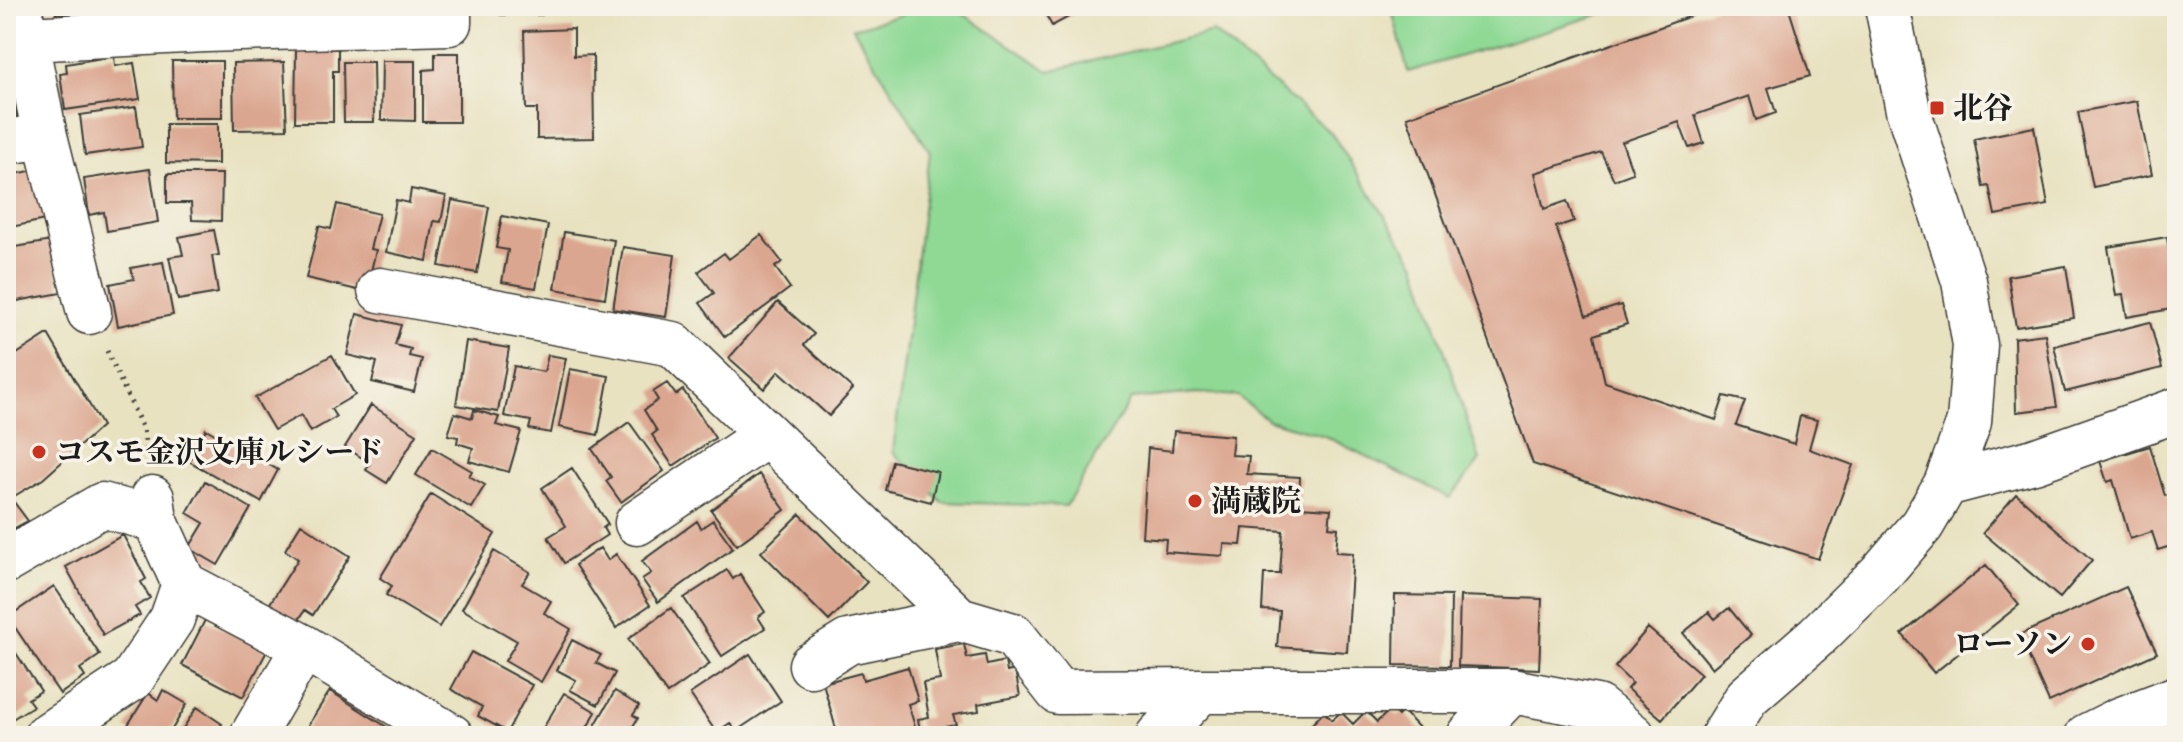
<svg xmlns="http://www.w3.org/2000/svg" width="2183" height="742" font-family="'IM FELL French Canon','Noto Serif JP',serif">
	<rect width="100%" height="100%" fill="#f7f3e8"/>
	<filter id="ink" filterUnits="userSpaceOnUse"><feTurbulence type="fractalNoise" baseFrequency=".0125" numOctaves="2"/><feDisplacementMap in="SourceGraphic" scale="16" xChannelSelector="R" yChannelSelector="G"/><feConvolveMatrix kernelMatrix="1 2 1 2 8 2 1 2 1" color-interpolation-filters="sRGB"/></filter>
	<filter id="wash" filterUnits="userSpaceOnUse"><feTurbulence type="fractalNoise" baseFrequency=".006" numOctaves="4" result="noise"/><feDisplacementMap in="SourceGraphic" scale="32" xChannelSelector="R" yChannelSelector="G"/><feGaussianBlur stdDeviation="1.8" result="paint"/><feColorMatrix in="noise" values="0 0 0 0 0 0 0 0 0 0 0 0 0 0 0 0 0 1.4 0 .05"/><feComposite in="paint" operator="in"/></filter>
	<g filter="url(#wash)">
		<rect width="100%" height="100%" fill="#e8e2c1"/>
		<path fill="#8fd995" stroke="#567a58" stroke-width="2" d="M932,6H951L1049,71L1213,32L1332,134L1416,264L1480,460L1450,498L1325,436L1268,420L1237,396L1197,393L1131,399L1066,506L942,502L893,452L930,152L853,28Z
			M1391,6H1628L1408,72Z"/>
		<g id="blocks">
			<path fill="#dba68f" d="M56,6H107L108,12L56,14Z
				M501,6H542V15H501Z
				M566,6H623V12L566,14Z
				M1041,6H1089L1052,26Z
				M1719,6H1788L1810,76L1768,88L1776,113L1756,120L1749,96L1695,115L1704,143L1689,148L1679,122L1622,142L1633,173L1614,180L1601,152L1535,173L1544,209L1567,201L1574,221L1556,227L1586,316L1621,305L1627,324L1594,335L1605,382L1716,420L1724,396L1745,401L1736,425L1794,444L1800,416L1817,420L1809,449L1853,465L1818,559L1533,464L1407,117Z
				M574,29V56L593,55L594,138L537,139V109H526L524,31Z
				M296,48L338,49V71H333V122H295Z
				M435,53H459V122H423V70L435,69Z
				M114,56L115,66L134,63L140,99L65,110L60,74L67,73L66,64Z
				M172,61H222V118H173Z
				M382,61H415V121L381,120Z
				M284,62L287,129L234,130L233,63Z
				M343,62H373L374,122H344Z
				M10,77L18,122L6,124V78Z
				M2137,101L2152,175L2093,187L2078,112Z
				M136,107L142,147L85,155L80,115Z
				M166,124H218V164L166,163Z
				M2034,127L2048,205L1995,215L1989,186L1983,187L1974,139Z
				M150,169L158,222L107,231L104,212L89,215L84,179Z
				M35,170L45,220L6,228V176Z
				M167,174H222L221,221L192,220L191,203H167Z
				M411,189L446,196L441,222L434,221L427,261L386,252L396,200L409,203Z
				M452,200L489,207L477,273L439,266Z
				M337,204L379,214L370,249L376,250L366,292L306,278L319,226L331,229Z
				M502,216L548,225L536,288L502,282L508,250L496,248Z
				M214,230L219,255L212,256L218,293L178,300L169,257L183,255L179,237Z
				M564,232L614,240L605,298L555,289Z
				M761,235L782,262L775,267L790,288L725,337L700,303L714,293L698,272L724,253L729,259Z
				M13,237L15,247L52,241L61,293L6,303V238Z
				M2167,237L2177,308L2127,317L2123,295L2116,296L2108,247Z
				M623,247L675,255L666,317L613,309Z
				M163,262L173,315L118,326L110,284L134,279L131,268Z
				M2066,266L2074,318L2016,327L2008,276Z
				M778,302L814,334L804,345L853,389L829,416L779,371L764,389L729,358Z
				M357,314L401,325L395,345L411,349L409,356L422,359L414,392L372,382L377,362L347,355Z
				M2150,322L2162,368L2065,392L2054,346Z
				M48,334L102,426L43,479L11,498L28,521L6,533V361Z
				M2045,334L2057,407L2016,412L2014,338Z
				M466,341L509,348L498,412L456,405Z
				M332,355L355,395L331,409L336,417L310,432L301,415L274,430L255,398Z
				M548,355L566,358L551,433L529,429L531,421L504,416L514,366L544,372Z
				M570,369L609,376L598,435L559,427Z
				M667,383L676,395L683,390L715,438L673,466L652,435L657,431L644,410L658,400L653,392Z
				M371,405L417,434L387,483L366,470L370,463L345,447Z
				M474,410L499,417L496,425L521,431L509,472L469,461L473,448L457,443L458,437L448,435L455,413L472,418Z
				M629,422L664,471L621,502L606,481L611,477L592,449Z
				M206,429L278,470L261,502L189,461Z
				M1174,431L1233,436L1231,455L1249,456L1247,474L1300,477L1299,507L1331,509L1329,527L1338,528L1336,552L1353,553L1347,652L1277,647L1280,611L1262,610L1264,574H1280L1283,531L1243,528L1241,545L1224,544L1223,556L1165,552L1166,539L1142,537L1148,448L1172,451Z
				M2150,446L2165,496L2177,492V544L2158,550L2152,532L2130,539L2113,480L2107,482L2100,461Z
				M432,448L472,471L469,476L485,485L471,508L416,475Z
				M892,461L938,472L931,502L885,490Z
				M572,468L608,524L603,528L607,535L564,563L548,537L566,526L542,488Z
				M759,474L785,510L737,545L711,510Z
				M205,481L251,508L218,565L189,548L204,523L187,513Z
				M431,494L495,534L439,627L386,595L392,586L380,578Z
				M2016,494L2092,560L2060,598L1983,533Z
				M800,514L867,582L829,621L761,552Z
				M713,520L733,548L658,602L642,579L651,573L642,561L697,521L701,528Z
				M301,524L350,556L313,615L305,610L297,623L269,605L298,559L285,550Z
				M123,535L146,579L141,582L150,598L135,607L140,615L103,635L66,567Z
				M600,548L608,560L616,554L650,605L616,628L575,565Z
				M494,551L530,572L522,584L551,601L544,613L571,629L541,682L505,661L517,641L462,609Z
				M1986,565L2019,605L1934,673L1902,634Z
				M727,570L733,579L740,574L765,612L758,617L765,628L722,656L684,598Z
				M54,586L100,655L80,669L85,677L60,694L8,617Z
				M2126,587L2157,653L2049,702L2019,635Z
				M1395,595L1451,596L1450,666L1394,665Z
				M1460,596L1542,599L1539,669L1458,666Z
				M671,608L710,664L667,694L628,639Z
				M1729,608L1751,635L1712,668L1683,633L1709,612L1715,619Z
				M205,620L267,651L243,697L182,665Z
				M1648,628L1701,674L1662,719L1627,689L1632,683L1615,667Z
				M6,638L41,691L28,699L33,706L6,723Z
				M572,640L601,655L596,663L615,673L598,705L570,690L576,680L557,670Z
				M964,644L967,658L985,655L987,665L1005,661L1007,672L1015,670L1020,696L978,704L979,711L953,715L956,725L920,731L918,719L929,717L923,683L940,680L935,649Z
				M471,652L532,685L507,732L478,716L482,707L451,689Z
				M750,654L781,701L736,731L730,723L716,732L690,694Z
				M908,667L918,701L908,704L918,736H838L823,683L861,673L863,680Z
				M163,690L187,704L168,736H130L132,732L126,728L148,693L158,700Z
				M330,691L390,729L386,736H301Z
				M615,691L639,706L633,715L638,718L627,736H589Z
				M564,693L596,712L582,736H541L539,735Z
				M197,707L222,724L214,736H178Z
				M1391,709L1398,716L1403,711L1427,736H1300L1324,712L1332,720L1341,712L1353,724L1366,711L1377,722Z"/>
		</g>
	</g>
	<g filter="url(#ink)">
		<use href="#blocks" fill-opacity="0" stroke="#3b3a35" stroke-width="2"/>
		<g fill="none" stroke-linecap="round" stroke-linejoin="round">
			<defs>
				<path id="minor" d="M19,6L45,136L89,312
					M27,39L205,30L449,23V6
					M6,142L45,136
					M380,290L673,344L959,619L1013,635L1058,692L1201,691
					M1946,484L2034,461L2177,410
					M152,498L155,520L184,584L304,647L451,736
					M637,523L767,435
					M6,561L102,505L155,520
					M811,665L848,642L959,619
					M46,736L132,679L172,619L184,584
					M252,736L304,647
					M1158,736L1201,691H1512L1597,707L1633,736
					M1469,736L1512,691
					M1723,736L1747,697L1817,636L1880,574L1922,525L1946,484L1969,422L1975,345L1964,281L1908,110L1887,6
					M2087,736L2119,720L2177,698"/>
			</defs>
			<use href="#minor" stroke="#3b3a35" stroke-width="47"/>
			<path stroke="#3b3a35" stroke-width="5" stroke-dasharray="2 6" stroke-linecap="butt" d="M107,351L143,429L147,457"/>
			<use href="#minor" stroke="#fff" stroke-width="44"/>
		</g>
	</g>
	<g fill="#c8321e" stroke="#f7f3e8" stroke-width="3">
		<rect x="1929" y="100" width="16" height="16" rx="4"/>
		<circle cx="39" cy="452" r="8"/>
		<circle cx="1195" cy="501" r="8"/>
		<circle cx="2088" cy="644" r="8"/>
	</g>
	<g text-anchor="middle" stroke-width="7" stroke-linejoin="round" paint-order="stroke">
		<g font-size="30" font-weight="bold" fill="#1c1c1c" stroke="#f7f3e8" text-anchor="start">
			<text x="1953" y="118">北谷</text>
			<text x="55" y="462">コスモ金沢文庫ルシード</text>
			<text x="1211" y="511">満蔵院</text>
			<text x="2072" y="654" text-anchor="end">ローソン</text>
		</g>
	</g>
	<rect width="2183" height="742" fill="none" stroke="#f7f3e8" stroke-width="32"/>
</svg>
